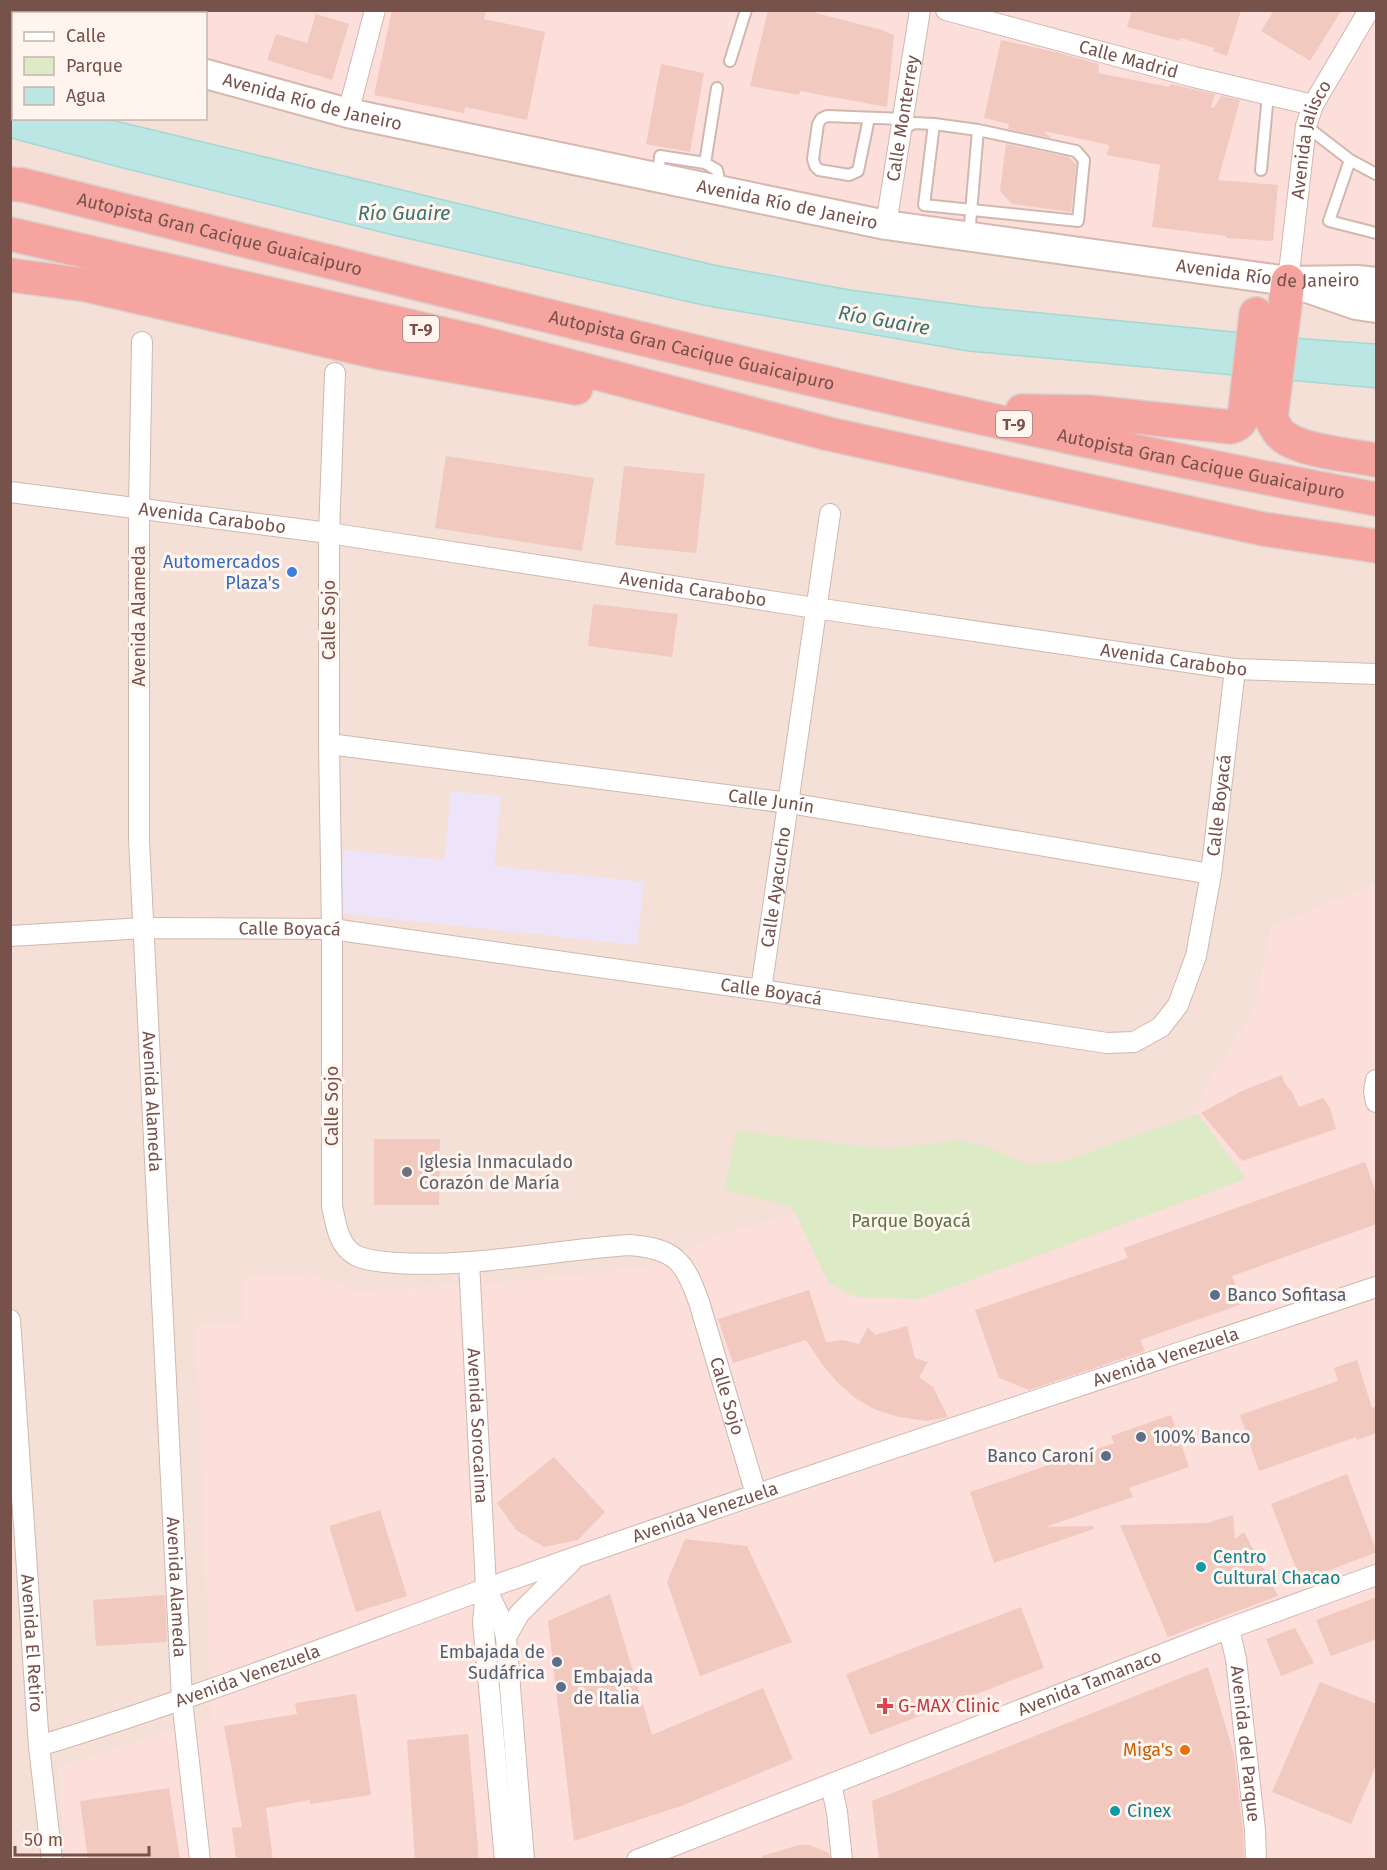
<svg xmlns="http://www.w3.org/2000/svg" width="1387" height="1870" font-family="'Fira Sans',sans-serif">
	<rect width="100%" height="100%" fill="#fcf0e7"/>
	<path fill="#f4e0d6" d="M10,16H14V118H206V66L1376,274V884L1272,927L1255,1008L1191,1114L1215,1183L845,1299L816,1207L714,1237L655,1266L518,1282L356,1292L336,1284L242,1323L197,1326L212,1718L59,1767L67,1860L10,1859Z"/>
	<path fill="#fcdedb" d="M10,11H1376V274L1270,266L1088,248L684,180L206,66V14H14Z
		M1376,884V1859H67L59,1767L211,1718L196,1326L242,1323V1278L313,1273L356,1292L518,1282L655,1266L714,1237L816,1206L846,1299L1214,1183L1191,1114L1255,1008L1272,927Z"/>
	<path fill="#ede4f9" d="M451,791L501,796L494,866L644,882L637,945L337,913L344,850L444,860Z"/>
	<path fill="#dceac5" d="M1198,1114L1246,1179L919,1299L859,1297L829,1284L792,1207L724,1189L737,1131L883,1149L960,1140L985,1146L1030,1165L1061,1162Z"/>
	<path fill="#bbe6e4" stroke="#a2d8d5" stroke-width="1.5" d="M10,94L13,95L14,118L107,119L714,265L850,290L979,307L1306,339L1376,344V388L968,351L703,305L397,236L119,167L11,138Z"/>
	<path fill="#f2c9bf" d="M392,10H486L484,19L545,32L527,120L465,107L464,113L374,95Z
		M768,10H817L816,13L882,30L894,35L887,107L800,91L799,95L750,86Z
		M1132,10H1241L1227,56L1213,51L1214,48L1181,38L1180,41L1127,27Z
		M1274,10H1342L1310,61L1261,31Z
		M316,14L349,24L332,80L267,60L276,34L307,43Z
		M1001,40L1055,52L1099,64L1098,73L1170,87V84L1215,94L1211,107L1214,108L1221,96L1240,100L1218,180L1278,185L1273,241L1226,238V236L1152,227L1160,165L1107,155L1109,145L1044,131L1051,138L1008,129L1009,124L984,118Z
		M661,64L704,73L690,152L646,144Z
		M1006,144L1069,157L1076,165L1071,212L1012,204L1000,191Z
		M446,456L594,478L582,551L435,528Z
		M624,466L705,474L696,553L615,545Z
		M593,604L678,614L672,657L588,646Z
		M1282,1075L1285,1084L1292,1092L1299,1107L1323,1098L1330,1108L1336,1129L1242,1161L1201,1113L1244,1090Z
		M374,1139H440L439,1205H374Z
		M1365,1162L1377,1195V1224L1232,1276L1242,1304L1140,1340L1145,1351L1029,1390L999,1378L975,1310L1128,1258L1124,1248Z
		M809,1290L826,1342L843,1340L859,1344L868,1327L875,1335L907,1326L915,1358L928,1362L919,1377L933,1387L948,1417L926,1421L899,1417L876,1410L855,1398L836,1381L822,1364L806,1340L733,1363L718,1319Z
		M1357,1360L1372,1408L1377,1406V1433L1357,1440L1356,1437L1259,1471L1240,1415L1338,1381L1334,1368Z
		M1171,1415L1189,1467L1129,1488L1133,1497L1045,1527L1093,1526L1094,1529L994,1563L970,1492L1114,1443L1111,1436Z
		M554,1457L605,1512L578,1540L544,1547L516,1530L497,1503Z
		M1347,1474L1377,1552L1301,1581L1271,1504Z
		M380,1510L407,1596L356,1612L329,1526Z
		M1233,1515L1235,1539L1244,1532L1278,1596L1168,1637L1120,1525L1207,1523Z
		M685,1539L747,1546L792,1642L700,1676L667,1582Z
		M610,1594L652,1735L763,1688L793,1759L684,1805L574,1841L548,1621Z
		M165,1595L167,1642L96,1646L93,1600Z
		M1377,1597V1639L1331,1656L1316,1620Z
		M1021,1607L1044,1668L870,1735L846,1674Z
		M1295,1628L1314,1663L1281,1676L1266,1639Z
		M1208,1667L1234,1754L1243,1831L1244,1860H879L872,1801Z
		M1320,1682L1377,1704V1763L1351,1824L1272,1792Z
		M356,1694L371,1795L310,1804V1800L266,1808L273,1860H236L232,1828L242,1827L224,1726L297,1714L295,1703Z
		M468,1734L479,1860H415L407,1740Z
		M169,1788L180,1860H88L80,1801Z
		M799,1845H809L829,1853L830,1860H763L762,1856Z"/>
	<g fill="none" stroke-linecap="round" stroke-linejoin="round">
		<defs>
			<path id="lane" d="M730,61L746,10
				M869,118L858,171L849,175L819,170L815,166L813,159L818,124L821,119L827,116L904,119
				M934,124L924,205L1078,221L1084,160L1076,151L978,130
				M1306,126L1350,160L1376,174
				M902,130L914,123L934,124L978,130L969,236
				M1350,160L1329,221L1376,233
				M705,163L717,88
				M1261,170L1268,94
				M658,178L660,156L705,163L717,170L721,189"/>
			<g id="street">
				<path id="s1" d="M946,10L1194,77L1313,105"/>
				<path d="M348,113L375,10"/>
				<path id="s2" d="M886,225L920,10"/>
				<path id="s3" d="M1288,281L1306,126L1313,105L1369,10"/>
				<path id="s4" d="M142,342L139,507V840L182,1700L200,1860"/>
				<path id="s5" d="M335,373L329,533V744L332,929V1206C336,1224 338,1245 355,1255C367,1261 383,1262 396,1263C474,1268 552,1250 630,1245C676,1249 684,1261 699,1302L756,1494"/>
				<path id="s6" d="M10,492L329,533L815,608L1235,669L1376,674"/>
				<path id="s7" d="M329,744L789,803L1211,874"/>
				<path id="s8" d="M10,936L144,928L332,929L761,990L1107,1043L1134,1042L1161,1027L1178,1005L1196,956L1211,874L1235,669"/>
				<path id="s9" d="M761,990L830,514"/>
				<path d="M1376,1080L1374,1091L1376,1102"/>
				<path id="s10" d="M469,1262L485,1567L486,1589L483,1622L505,1860"/>
				<path id="s11" d="M10,1320L39,1746L52,1860"/>
				<path d="M486,1589L502,1621L506,1637L524,1860"/>
				<path id="s12" d="M1229,1629L1236,1659L1255,1830L1256,1860"/>
				<path d="M506,1637L519,1614L571,1562"/>
				<path id="s13" d="M39,1746C191,1700 339,1642 488,1588C783,1483 1080,1386 1376,1287"/>
				<path d="M831,1784L837,1812L842,1860"/>
				<path id="s14" d="M637,1860L1222,1631L1376,1575"/>
			</g>
			<g id="secondary">
				<path d="M10,21H14"/>
				<path id="s15" d="M206,74L348,113L886,225L1288,281L1358,280L1376,282"/>
				<path d="M1307,288L1356,305L1376,308"/>
			</g>
			<g id="highway">
				<path id="s16" d="M10,184L23,185C472,297 921,414 1376,499"/>
				<path d="M10,234L474,341L829,434L1263,529L1376,546"/>
				<path d="M10,275L86,285L376,352L576,388"/>
				<path d="M1288,281L1271,418C1274,425 1278,433 1284,437C1305,452 1351,455 1376,460"/>
				<path d="M1022,411L1090,412L1231,427C1241,424 1242,419 1245,410L1256,314"/>
			</g>
		</defs>
		<use href="#lane" stroke="#d0b8af" stroke-width="14"/>
		<use href="#street" stroke="#d0b8af" stroke-width="22"/>
		<use href="#secondary" stroke="#d6b8af" stroke-width="32"/>
		<use href="#highway" stroke="#d9cfcd" stroke-width="36"/>
		<use href="#lane" stroke="#fff" stroke-width="10"/>
		<use href="#street" stroke="#fff" stroke-width="20"/>
		<use href="#secondary" stroke="#fff" stroke-width="28"/>
		<use href="#highway" stroke="#f6a49f" stroke-width="33"/>
	</g>
	<circle fill="#3f7fe0" stroke="#fff5ee" stroke-width="2" cx="292" cy="572" r="6"/>
	<circle fill="#6b7280" stroke="#fff5ee" stroke-width="2" cx="407" cy="1172" r="6"/>
	<g fill="#5c6f8a" stroke="#fff5ee" stroke-width="2">
		<circle cx="1215" cy="1295" r="6"/>
		<circle cx="1141" cy="1437" r="6"/>
		<circle cx="1106" cy="1456" r="6"/>
		<circle cx="557" cy="1662" r="6"/>
		<circle cx="561" cy="1687" r="6"/>
	</g>
	<g fill="#0f9aa8" stroke="#fff5ee" stroke-width="2">
		<circle cx="1201" cy="1567" r="6"/>
		<circle cx="1115" cy="1811" r="6"/>
	</g>
	<path fill="#e0444e" stroke="#fff5ee" stroke-width="2" d="M882 1697h6v6h6v6h-6v6h-6v-6h-6v-6h6z"/>
	<circle fill="#e8710a" stroke="#fff5ee" stroke-width="2" cx="1185" cy="1750" r="6"/>
	<g text-anchor="middle" stroke-width="6" stroke-linejoin="round" paint-order="stroke">
		<g fill="#fff5ee" stroke="#9f837c" stroke-width="1.5">
			<rect x="403" y="316" width="36" height="26" rx="4.5"/>
			<rect x="996" y="411" width="36" height="26" rx="4.5"/>
		</g>
		<g font-size="16" font-weight="bold" fill="#76524b">
			<text x="421" y="335">T-9</text>
			<text x="1014" y="430">T-9</text>
		</g>
		<g font-size="18" fill="#76524b" stroke="#fff5ee">
			<text dy="6" stroke="none"><textPath href="#s1" startOffset="189">Calle Madrid</textPath></text>
			<text dy="6" stroke="none"><textPath href="#s15" startOffset="110">Avenida Río de Janeiro</textPath></text>
			<text dy="6" stroke="none"><textPath href="#s2" startOffset="108">Calle Monterrey</textPath></text>
			<text dy="6" stroke="none"><textPath href="#s3" startOffset="144">Avenida Jalisco</textPath></text>
			<text dy="6" stroke="none"><textPath href="#s15" startOffset="596">Avenida Río de Janeiro</textPath></text>
			<text dy="6" stroke="none"><textPath href="#s16" startOffset="216">Autopista Gran Cacique Guaicaipuro</textPath></text>
			<text dy="6" stroke="none"><textPath href="#s15" startOffset="1082">Avenida Río de Janeiro</textPath></text>
			<text dy="6" stroke="none"><textPath href="#s16" startOffset="702">Autopista Gran Cacique Guaicaipuro</textPath></text>
			<text dy="6" stroke="none"><textPath href="#s16" startOffset="1224">Autopista Gran Cacique Guaicaipuro</textPath></text>
			<text dy="6" stroke="none"><textPath href="#s6" startOffset="204">Avenida Carabobo</textPath></text>
			<text dy="6" stroke="none"><textPath href="#s6" startOffset="690">Avenida Carabobo</textPath></text>
			<text transform="translate(139 616) rotate(-90)" y="6">Avenida Alameda</text>
			<text transform="translate(329 620) rotate(-90)" y="6">Calle Sojo</text>
			<text dy="6" stroke="none"><textPath href="#s6" startOffset="1176">Avenida Carabobo</textPath></text>
			<text dy="6" stroke="none"><textPath href="#s7" startOffset="446">Calle Junín</textPath></text>
			<text dy="6" stroke="none"><textPath href="#s8" startOffset="1396">Calle Boyacá</textPath></text>
			<text dy="6" stroke="none"><textPath href="#s9" startOffset="104">Calle Ayacucho</textPath></text>
			<text dy="6" stroke="none"><textPath href="#s8" startOffset="280">Calle Boyacá</textPath></text>
			<text dy="6" stroke="none"><textPath href="#s8" startOffset="766">Calle Boyacá</textPath></text>
			<text dy="6" stroke="none"><textPath href="#s4" startOffset="760">Avenida Alameda</textPath></text>
			<text transform="translate(332 1106) rotate(-90)" y="6">Calle Sojo</text>
			<text dy="6" stroke="none"><textPath href="#s13" startOffset="1192">Avenida Venezuela</textPath></text>
			<text dy="6" stroke="none"><textPath href="#s5" startOffset="1362">Calle Sojo</textPath></text>
			<text dy="6" stroke="none"><textPath href="#s10" startOffset="164">Avenida Sorocaima</textPath></text>
			<text dy="6" stroke="none"><textPath href="#s13" startOffset="706">Avenida Venezuela</textPath></text>
			<text dy="6" stroke="none"><textPath href="#s4" startOffset="1246">Avenida Alameda</textPath></text>
			<text dy="6" stroke="none"><textPath href="#s11" startOffset="324">Avenida El Retiro</textPath></text>
			<text dy="6" stroke="none"><textPath href="#s13" startOffset="220">Avenida Venezuela</textPath></text>
			<text dy="6" stroke="none"><textPath href="#s14" startOffset="486">Avenida Tamanaco</textPath></text>
			<text dy="6" stroke="none"><textPath href="#s12" startOffset="116">Avenida del Parque</textPath></text>
		</g>
		<g font-size="18" fill="#366cbe" stroke="#fff5ee" text-anchor="end">
			<text x="280" y="568">Automercados<tspan x="280" dy="21">Plaza's</tspan></text>
		</g>
		<g font-size="18" fill="#5b616d" stroke="#fff5ee" text-anchor="start">
			<text x="419" y="1168">Iglesia Inmaculado<tspan x="419" dy="21">Corazón de María</tspan></text>
		</g>
		<g font-size="18" fill="#5b7641" stroke="#fff5ee">
			<text x="911" y="1227">Parque Boyacá</text>
		</g>
		<g font-size="18" fill="#4e5e75" stroke="#fff5ee" text-anchor="start">
			<text x="1227" y="1301">Banco Sofitasa</text>
			<text x="1153" y="1443">100% Banco</text>
			<text x="1094" y="1462" text-anchor="end">Banco Caroní</text>
			<text x="545" y="1658" text-anchor="end">Embajada de<tspan x="545" dy="21">Sudáfrica</tspan></text>
			<text x="573" y="1683">Embajada<tspan x="573" dy="21">de Italia</tspan></text>
		</g>
		<g font-size="18" fill="#0d838f" stroke="#fff5ee" text-anchor="start">
			<text x="1213" y="1563">Centro<tspan x="1213" dy="21">Cultural Chacao</tspan></text>
			<text x="1127" y="1817">Cinex</text>
		</g>
		<g font-size="18" fill="#be3a42" stroke="#fff5ee" text-anchor="start">
			<text x="898" y="1712">G-MAX Clinic</text>
		</g>
		<g font-size="18" fill="#c56008" stroke="#fff5ee" text-anchor="end">
			<text x="1173" y="1756">Miga's</text>
		</g>
		<g font-size="20" font-style="italic" fill="#3c7472" stroke="#fff5ee">
			<text x="404" y="220">Río Guaire</text>
			<text transform="translate(884 320) rotate(10)" y="7">Río Guaire</text>
		</g>
	</g>
	<rect width="1387" height="1870" fill="none" stroke="#76524b" stroke-width="24"/>
	<rect x="12" y="12" width="195" height="108" fill="#fff5ee" stroke="#c8b4ad" stroke-width="1.5"/>
	<rect x="24" y="32" width="30" height="9" fill="#ffffff" stroke="#c8b4ad" stroke-width="1.5"/>
	<text x="66" y="42" font-size="18" fill="#76524b">Calle</text>
	<rect x="24" y="57" width="30" height="18" fill="#dceac5" stroke="#c8b4ad" stroke-width="1.5"/>
	<text x="66" y="72" font-size="18" fill="#76524b">Parque</text>
	<rect x="24" y="87" width="30" height="18" fill="#bbe6e4" stroke="#c8b4ad" stroke-width="1.5"/>
	<text x="66" y="102" font-size="18" fill="#76524b">Agua</text>
	<path d="M15 1846v9h134v-9" fill="none" stroke="#76524b" stroke-width="3"/>
	<text x="24" y="1846" font-size="18" fill="#76524b" stroke="#fff5ee" stroke-width="4.5" paint-order="stroke">50 m</text>
</svg>
